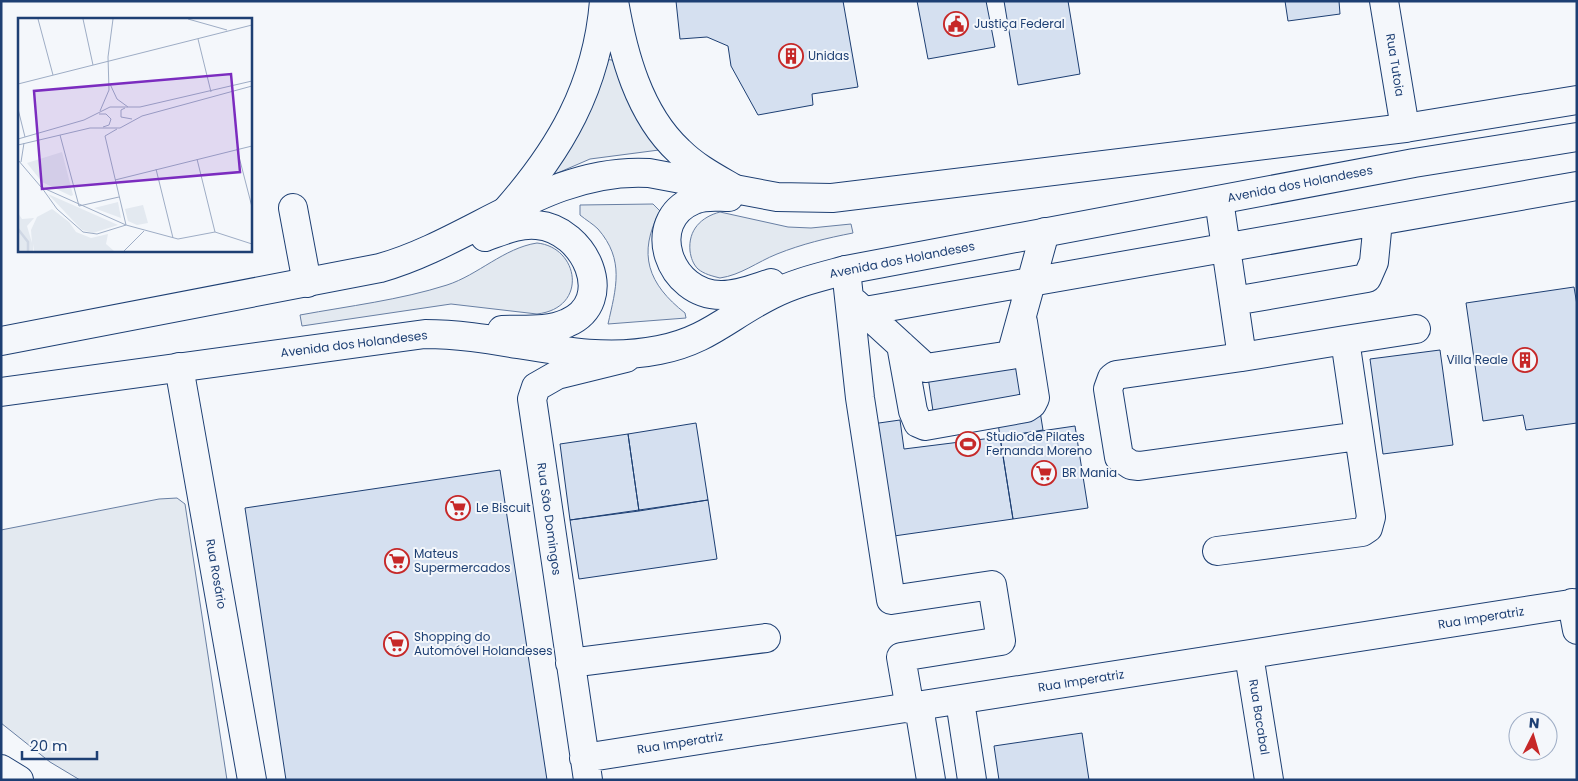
<svg xmlns="http://www.w3.org/2000/svg" width="1578" height="781" font-family="Poppins,sans-serif">
	<rect width="100%" height="100%" fill="#f4f7fb"/>
	<path fill="#e3e9f0" stroke="#687fa3" d="M603,59L612,60L616,66L658,144L659,150L590,159L553,175L550,171Z
		M653,204L660,211C637,254 648,284 685,313L686,318L608,324C616,288 625,260 598,229C593,224 586,220 580,215V205Z
		M720,212L788,227L811,228L851,224L853,233C827,238 802,244 777,254C757,262 741,275 720,278C712,276 704,274 698,269C693,264 691,258 690,251C688,230 701,217 720,212Z
		M537,243C579,247 589,308 537,314L451,304L302,326L300,315C349,306 400,300 447,285C478,275 504,248 537,243Z
		M177,498L185,504L227,780H80L50,762L1,723V530L159,499Z"/>
	<path fill="#d5e0f0" stroke="#1d3f73" d="M676,1H843L858,87L812,94L813,105L758,115L731,66L728,46L707,37L680,39Z
		M917,1H986L995,47L928,59Z
		M1004,1H1068L1080,74L1018,85Z
		M1285,1H1339L1340,14L1288,21Z
		M1574,287L1577,305V423L1526,430L1523,415L1483,421L1466,303Z
		M1440,350L1453,445L1383,454L1370,359Z
		M1032,361L1043,430L1000,437L995,402L933,411L928,377Z
		M900,420L904,449L1000,437L1013,519L887,537L872,424Z
		M696,423L708,500L639,511L628,434Z
		M1075,426L1088,508L1013,519L1000,437Z
		M628,434L639,511L570,520L560,444Z
		M500,470L547,780H286L245,508Z
		M708,500L717,559L579,579L570,520Z
		M1082,733L1089,780H999L994,746Z"/>
	<g fill="none" stroke-linecap="round" stroke-linejoin="round">
		<defs>
			<path id="minor" d="M614,1C623,54 639,114 679,151C695,167 714,177 733,188
				M1384,1L1405,128
				M293,208L307,283
				M505,212C560,150 597,87 604,1
				M846,270L860,398L891,600L992,585L1001,641L901,657L910,709
				M1234,301L1367,278L1374,262L1378,221
				M855,303L926,368L1011,355L1045,232
				M865,311L1577,186
				M1345,340L1416,329
				M901,345L913,411L918,423L925,426L1026,408L1032,404L1035,398L1023,322
				M1242,357L1116,375L1112,378L1108,389L1119,457L1131,465L1139,466L1359,436
				M179,367L252,780
				M1217,551L1362,532L1368,528L1371,517L1345,340L1242,357L1219,200
				M1572,603L1577,630
				M1249,655L1269,780
				M570,663L766,638
				M960,701L972,780
				M919,707L931,780
				M584,758L1577,603
				M1,769L19,780
				M588,780L532,399L536,387L557,375L626,358"/>
			<path id="major" d="M729,197C717,197 705,195 694,200C643,221 669,296 722,295C739,295 755,288 771,283
				M485,237C502,231 519,223 537,225C585,229 618,301 567,323C548,332 523,329 502,330
				M1,341L380,268C472,242 549,167 649,173L777,197L832,198L1405,128L1577,100
				M1,392L425,334C504,334 580,366 659,350C707,341 729,316 771,295C794,283 820,277 846,270L1414,163L1577,137"/>
		</defs>
		<use href="#minor" stroke="#1d3f73" stroke-width="30"/>
		<use href="#major" stroke="#1d3f73" stroke-width="30"/>
		<use href="#minor" stroke="#f4f7fb" stroke-width="28"/>
		<use href="#major" stroke="#f4f7fb" stroke-width="28"/>
	</g>
	<defs>
		<symbol id="civic-ring" viewBox="-11 -11 22 22"><circle r="9.5" fill="#f4f7fb" stroke="#c62828" stroke-width="1.5"/><path d="M-.6-6.5H3V-4.5H.6V-3L4-1V1h2V6H-6V1h2V-1L-.6-3ZM-1.2 2.5V6h2.4V2.5Z" fill="#c62828"/></symbol>
		<symbol id="building-ring" viewBox="-11 -11 22 22"><circle r="9.5" fill="#f4f7fb" stroke="#c62828" stroke-width="1.5"/><path d="M-4-6H4V6H1V3H-1V6H-4ZM-2.5-4.3h1.7v1.8h-1.7ZM.8-4.3h1.7v1.8H.8ZM-2.5-1h1.7V.8h-1.7ZM.8-1h1.7V.8H.8Z" fill="#c62828"/></symbol>
		<symbol id="stadium-ring" viewBox="-11 -11 22 22"><circle r="9.5" fill="#f4f7fb" stroke="#c62828" stroke-width="1.5"/><path d="M0-5a6.5 5 0 1 0 0 10a6.5 5 0 1 0 0-10ZM-3.5-1.8h7v3.6h-7Z" fill="#c62828"/></symbol>
		<symbol id="supermarket-ring" viewBox="-11 -11 22 22"><circle r="9.5" fill="#f4f7fb" stroke="#c62828" stroke-width="1.5"/><path d="M-6-5.5h2.5l.6 2H6L4.5 2H-2.5L-4.4-4H-6ZM-1.5 3.2a1.3 1.3 0 1 0 .1 0ZM3 3.2a1.3 1.3 0 1 0 .1 0Z" fill="#c62828"/></symbol>
	</defs>
	<g fill-rule="evenodd">
		<use href="#civic-ring" x="942" y="10" width="28" height="28"/>
		<use href="#building-ring" x="777" y="42" width="28" height="28"/>
		<use href="#building-ring" x="1511" y="346" width="28" height="28"/>
		<use href="#stadium-ring" x="954" y="430" width="28" height="28"/>
		<use href="#supermarket-ring" x="1030" y="459" width="28" height="28"/>
		<use href="#supermarket-ring" x="444" y="494" width="28" height="28"/>
		<use href="#supermarket-ring" x="383" y="547" width="28" height="28"/>
		<use href="#supermarket-ring" x="382" y="630" width="28" height="28"/>
	</g>
	<g text-anchor="middle" stroke-width="4" stroke-linejoin="round" paint-order="stroke">
		<g font-size="12" fill="#1d3f73" stroke="#f4f7fb" text-anchor="start">
			<text x="974" y="28">Justiça Federal</text>
			<text x="808" y="60">Unidas</text>
			<text x="1508" y="364" text-anchor="end">Villa Reale</text>
			<text x="986" y="441">Studio de Pilates<tspan x="986" dy="14">Fernanda Moreno</tspan></text>
			<text x="1062" y="477">BR Mania</text>
			<text x="476" y="512">Le Biscuit</text>
			<text x="414" y="558">Mateus<tspan x="414" dy="14">Supermercados</tspan></text>
			<text x="414" y="641">Shopping do<tspan x="414" dy="14">Automóvel Holandeses</tspan></text>
		</g>
		<g font-size="12" fill="#1d3f73" stroke="#f4f7fb">
			<text transform="translate(1395 65) rotate(81)" y="4">Rua Tutoia</text>
			<text transform="translate(1300 184) rotate(-11)" y="4">Avenida dos Holandeses</text>
			<text transform="translate(902 260) rotate(-11)" y="4">Avenida dos Holandeses</text>
			<text transform="translate(354 344) rotate(-7)" y="4">Avenida dos Holandeses</text>
			<text transform="translate(549 519) rotate(82)" y="4">Rua São Domingos</text>
			<text transform="translate(216 574) rotate(80)" y="4">Rua Rosário</text>
			<text transform="translate(1481 618) rotate(-9)" y="4">Rua Imperatriz</text>
			<text transform="translate(1081 681) rotate(-9)" y="4">Rua Imperatriz</text>
			<text transform="translate(1259 717) rotate(81)" y="4">Rua Bacabal</text>
			<text transform="translate(680 743) rotate(-9)" y="4">Rua Imperatriz</text>
		</g>
	</g>
	<g transform="translate(18 18)">
		<rect width="234" height="234" fill="#f4f7fb"/>
		<path d="M44,134L55,177L53,178L24,164L9,145ZM30,176L100,207L75,215L64,212ZM100,184L103,200L76,190ZM125,187L130,205L119,207L110,203L107,191ZM34,191L51,204L58,214L73,220L90,216L88,226L96,233H16L15,226V233H0V195L4,201L16,200L9,208L14,225L13,212L19,199Z" fill="#e3e9f0"/>
		<path fill="none" stroke="#cfd7e4" stroke-width="2.5" d="M0,211L10,224V233"/>
		<path fill="none" stroke="#9eadc5" stroke-width="1" d="M20,1L35,57M65,1L75,47M170,1L209,12M180,21L193,74M0,66L234,7M92,66L99,81L110,89M107,90L103,92V99L114,101M0,91L7,119M82,93L91,72L90,39L95,1M81,96H88L93,101L91,107L85,109M99,111L87,118L108,207M42,117L61,188M0,121L66,102L92,89H122L234,63M0,127L72,110H102L124,98L234,68M219,131L234,189M179,141L197,214M0,142L23,169L108,207L160,221L197,214L234,226M3,144L6,125M138,151L155,220M97,162L234,128M24,170L39,191L65,214L79,216L108,207M61,188L101,179M106,233L126,213"/>
		<path fill="#7b2cbf" fill-opacity="0.15" stroke="#7b2cbf" stroke-width="2.5" d="M213,56L222,154L24,171L16,73Z"/>
		<rect width="234" height="234" fill="none" stroke="#1d3f73" stroke-width="2.5"/>
	</g>
	<rect width="1578" height="781" fill="none" stroke="#1d3f73" stroke-width="5"/>
	<g transform="translate(1533 736) rotate(5)"><circle r="24" fill="#f4f7fb" stroke="#9eadc5"/>
	<path d="M0-4L9 19L0 12L-9 19Z" fill="#c62828"/>
	<text y="-8" font-size="14" font-weight="bold" text-anchor="middle" fill="#1d3f73">N</text>
	</g>
	<path d="M22 751v8h75v-8" fill="none" stroke="#1d3f73" stroke-width="2.5"/>
	<text x="30" y="751" font-size="15" fill="#1d3f73" stroke="#f4f7fb" stroke-width="4" paint-order="stroke">20 m</text>
</svg>
